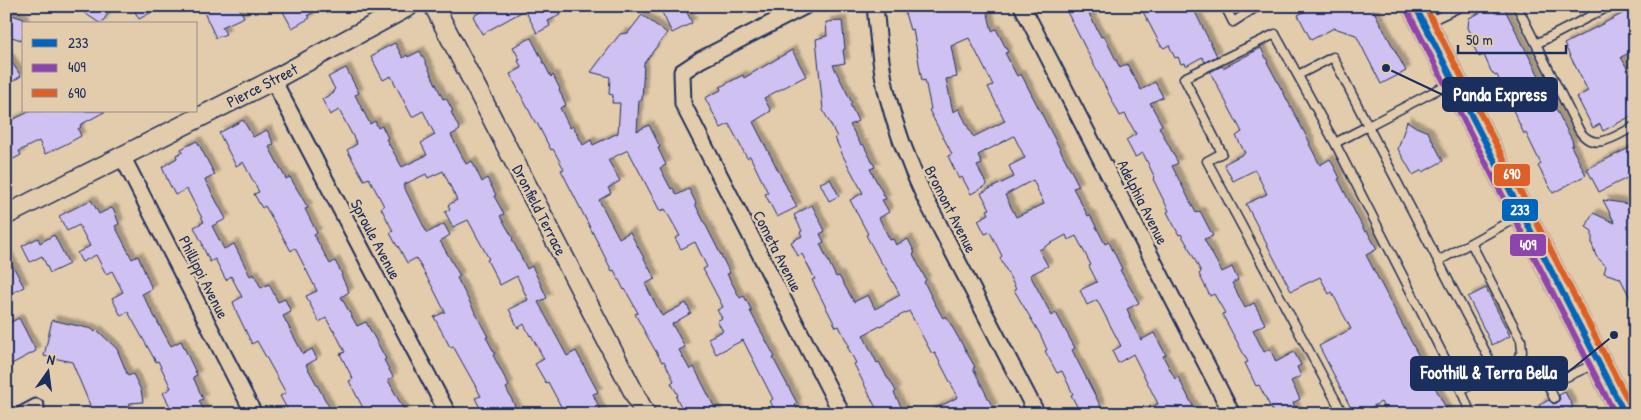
<svg xmlns="http://www.w3.org/2000/svg" width="1641" height="420" font-family="'Patrick Hand',sans-serif">
	<defs>
		<filter id="shadow"><feDropShadow dx="4.5" dy="-4.5" stdDeviation="1" flood-color="#0004"/></filter>
	</defs>
	<rect width="100%" height="100%" fill="#e3ccac"/>
	<filter id="ink" filterUnits="userSpaceOnUse"><feTurbulence type="fractalNoise" baseFrequency=".02" numOctaves="2"/><feDisplacementMap in="SourceGraphic" scale="10" xChannelSelector="R" yChannelSelector="G"/><feConvolveMatrix kernelMatrix="1 2 1 2 8 2 1 2 1" color-interpolation-filters="sRGB"/></filter>
	<g filter="url(#ink)">
		<path fill="#d0c1f3" stroke="#1b2f5e" fill-rule="evenodd" filter="url(#shadow)" d="M74,6H113L101,24Z
			M132,6H163L139,19Z
			M201,6H238L244,17L222,27L226,34L216,38Z
			M280,6H329L308,15L310,18L292,28Z
			M484,6H555L560,15L548,21L550,26L537,33L525,10L482,34L473,16L485,10Z
			M659,6H684L692,23L672,33Z
			M907,6H986L992,31L996,29L1008,52L1005,53L1017,76L1021,74L1079,186L1073,188L1088,216L1090,215L1105,244L1109,242L1122,269L1120,270L1139,303L1127,309L1130,316L1129,317L1141,340L1154,333L1166,355L1163,356L1175,379L1178,377L1197,414H1139L1158,404L1133,354L1118,363L1112,351L1121,346L1097,300L1087,305L1080,290L1097,282L1089,266L1091,265L1076,236L1068,240L1066,235L1039,250L1048,266L1030,275L1052,316L1056,313L1075,348L1072,350L1101,407L1089,414H1081L1071,395L1073,394L1062,371L1057,373L1045,351L1047,350L1040,334L1014,290L1016,289L1000,258L1002,256L990,232L985,234L978,220L989,214L987,210L990,209L981,193L1014,177L1009,166L1025,158L1014,136L978,155L982,164L977,166L987,185L971,194L962,177L959,179L948,156L952,154L929,110L931,109L925,80L922,81L913,29L910,30L904,10L908,9ZM969,38L993,85L988,87L1005,121L973,137L959,109L953,112L946,79L957,77L951,46ZM1033,180L1044,204L1016,217L1005,195Z
			M1064,6H1085L1101,37L1104,36L1120,68L1127,64L1141,90L1155,82L1163,97L1150,103L1162,125L1159,127L1178,163L1172,166L1196,213L1200,211L1213,236L1204,239L1222,272L1232,267L1238,280L1232,283L1245,308L1254,303L1265,324L1253,330L1264,352L1270,349L1276,362L1294,352L1301,365L1297,367L1301,376L1291,381L1300,399L1293,403L1298,414H1274L1259,385L1256,386L1245,363L1248,362L1222,314L1225,313L1214,294L1210,296L1199,274L1201,272L1188,246L1181,234L1179,235L1167,212L1169,211L1153,179L1155,178L1143,153L1135,157L1126,140L1136,134L1125,114L1120,116Z
			M1140,6H1192L1217,56L1205,62L1202,57L1186,66L1185,63L1181,64L1178,57L1175,58L1169,45L1164,48L1162,46H1161Z
			M1315,6H1371L1406,71L1381,84L1356,35L1334,28L1311,40L1298,15Z
			M1492,7L1495,13L1504,8L1572,140L1573,145L1571,146L1586,175L1553,193L1538,166L1541,164L1526,133L1524,134L1497,75L1495,76L1491,71L1484,55L1479,57L1473,45L1476,43L1468,28L1469,18Z
			M1635,7V50L1621,57L1635,83V114L1603,131L1600,124L1593,128L1577,97L1588,91L1564,44Z
			M6,13L24,19V41L6,35Z
			M642,15L667,33L644,63L642,100H639L637,131L649,125L660,147L658,148L666,165L660,168L671,189L673,188L677,195L689,189L696,203L695,204L730,273L727,274L740,298L744,296L752,311H750L775,357L773,358L797,403L795,405L799,414H777L770,401L773,399L743,340L716,354L708,338L723,331L717,321L722,318L717,310L723,307L703,269L707,267L695,242L681,249L675,238L680,236L665,209L660,211L628,150L608,160L620,181L608,188L611,193L599,200L619,238L630,232L655,279L645,284L662,316L686,303L691,313L672,324L685,347L679,350L690,370L694,367L718,414H685L676,397L678,395L671,383L674,381L664,361L662,362L647,336L635,314L638,313L625,289L624,290L614,270L612,271L561,170L564,169L553,149L551,150L537,123L536,124L510,74L522,68L518,61L520,60L513,47L531,38L551,77L553,75L560,89L559,90L566,105L560,108L570,128L573,126L583,145L591,140L593,145L618,133L620,103H612L613,95L609,94L610,77L591,72L620,34L628,33Z
			M842,21L845,49L843,50L845,63L833,65L852,103L850,104L858,121L850,125L861,145L863,144L875,167L870,169L886,199L882,200L889,212L879,218L890,240L893,239L896,245L908,239L915,253L913,254L926,280L924,282L934,302L943,318L946,316L975,367L973,368L993,408L990,409L993,414H926L958,397L935,353L932,354L909,311L863,335L877,363L879,362L888,379H889L896,391L894,393L905,414H879L854,364L856,363L847,346H849L839,326L836,327L812,280L815,279L802,254L798,256L791,242L802,236L800,232L802,231L794,215L812,205L825,231L820,234L824,242L820,244L836,277L839,276L854,302L868,295L875,309L900,295L885,267L880,261L866,235L868,234L850,200L863,193L844,158L835,138L837,137L823,110L816,39L827,36L826,22Z
			M395,43L403,58L407,55L408,57L420,51L443,99L446,98L453,111L451,112L460,130L451,135L466,164L472,161L482,182L487,178L496,195L494,196L504,214L500,216L513,238L512,239L527,269L532,266L547,298L538,302L567,356L576,351L598,392L593,394L602,414H565L548,382L546,383L535,364L544,359L531,335L530,336L524,324L518,328L509,309L528,300L517,276L500,285L487,260L489,259L468,220L453,227L445,212L450,209L448,205L457,200L443,171L428,178L426,174L403,185L427,233L444,224L450,235L440,241L460,276L457,278L488,337H486L495,354L493,355L509,386L506,388L519,414H483L475,398L481,396L453,346L450,347L434,317L445,312L433,288L416,258L407,263L398,246H397L390,233L393,231L381,208L384,206L369,178L364,180L347,150L357,144L339,110L330,115L322,99L334,93L333,91L335,89L328,77L346,68L359,93L355,95L370,124L375,121L378,128L382,126L388,138L386,139L402,167L427,155L421,143L435,135L423,111L412,117L391,76L383,80L371,57L378,53L377,52Z
			M1261,48L1268,62H1267L1310,143L1309,144L1320,165L1330,159L1340,178L1338,179L1365,232L1367,231L1377,249L1366,255L1449,414H1387L1381,402L1359,414H1354L1319,346L1351,329L1342,312L1332,292L1329,294L1320,277L1291,291L1246,204L1267,194L1255,170L1233,181L1224,164L1245,153L1236,136L1242,132L1210,72L1222,66L1223,68Z
			M792,50L806,76L764,98L771,111L753,122L797,207L777,217L765,194L768,193L750,156L747,158L729,124L721,128L705,98L721,90L720,87L743,75L744,78Z
			M6,54L21,76L6,86Z
			M31,111H106L80,125L81,127L78,129L81,136L66,144L45,154L39,141L19,151L21,155L6,163V123Z
			M243,120L253,137L267,130L274,144L269,147L286,179L290,177L308,208L305,209L317,233L314,235L330,264L335,261L342,274L341,275L349,292L341,297L357,326L366,322L386,359L384,360L393,377L388,380L406,414H366L361,404L349,381L353,379L340,354L345,352L334,330L333,331L326,318L319,322L306,296L317,291L295,248L291,251L265,206L262,208L254,194L259,192L243,162L236,166L219,133Z
			M1407,121L1416,127L1428,132L1443,161L1423,172L1422,170L1413,175L1398,149Z
			M197,141L215,175L205,180L226,219L212,226L224,249L234,244L250,276L254,274L261,288L269,284L278,302L285,299L291,312L283,316L303,354L312,349L317,359L306,365L333,414H290L280,396L286,393L257,341L252,344L237,313L233,302L242,297L231,276L226,280L215,259L210,262L202,245H203L194,227L204,222L187,189L175,195L168,181L162,167L177,158L176,155L183,152L181,149Z
			M1635,145V174L1599,192L1587,169Z
			M830,179L839,196L829,201L820,183Z
			M91,200L99,214L111,208L114,210L119,224L115,226L132,259L138,256L152,289L142,294L171,346L181,341L197,375L193,377L203,399L199,401L206,414H174L163,393L171,388L158,361L156,362L128,312L121,316L112,298L123,292L112,271L106,274L96,255L82,262L77,253L90,246L79,225L67,231L59,216Z
			M1603,200L1635,205V307L1620,278L1604,273L1606,266L1596,256L1592,244V231L1586,227L1593,213L1615,223Z
			M54,235L69,264L50,273L42,256L30,262L22,246L38,238L40,243Z
			M6,253L24,287L6,296Z
			M1486,288L1510,336L1492,345L1468,297Z
			M19,318L36,351L6,367V325Z
			M52,320L92,329L95,332L97,330L117,349L128,376L133,374L141,390L143,402L130,403L126,414H87L90,405L72,362L44,356Z
			M1565,392L1573,407L1566,411L1563,408H1559L1555,414H1543L1539,405L1549,400L1553,404L1557,403L1560,399L1559,395Z"/>
		<g fill="none" stroke-linecap="round" stroke-linejoin="round">
			<defs>
				<path id="service" d="M1225,6L1233,22L1258,6
					M1517,6L1579,130C1594,154 1617,135 1635,126
					M1426,23L1462,6
					M1536,44L1610,6
					M1298,75L1333,57L1368,126L1335,143L1275,34L1184,78L1222,153L1207,161L1343,414
					M1452,82L1368,126L1496,372L1461,390L1471,414
					M1335,143L1461,390
					M1471,243L1521,340L1522,352L1516,361L1496,372
					M1438,261L1521,215
					M1554,398L1548,385L1597,363
					M1561,413V414"/>
				<path id="minor" d="M805,6L700,60L682,72L683,104L842,414
					M875,6C878,35 880,65 887,94C896,130 909,164 925,198L1037,414
					M1022,6L1232,414
					M273,80L448,414
					M122,156L254,414
					M23,414L36,407"/>
				<path id="tertiary" d="M434,6L645,414
					M6,215L273,80L409,6"/>
				<path id="primary" d="M1415,6L1625,414"/>
			</defs>
			<use href="#service" stroke="#1b2f5e" stroke-width="11"/>
			<use href="#minor" stroke="#1b2f5e" stroke-width="19"/>
			<use href="#tertiary" stroke="#1b2f5e" stroke-width="22"/>
			<use href="#primary" stroke="#1b2f5e" stroke-width="28"/>
			<use href="#service" stroke="#e3ccac" stroke-width="8"/>
			<use href="#minor" stroke="#e3ccac" stroke-width="15"/>
			<use href="#tertiary" stroke="#e3ccac" stroke-width="19"/>
			<use href="#primary" stroke="#e3ccac" stroke-width="24"/>
			<defs>
				<path id="bus-1" d="M1415,6L1625,414"/>
				<path id="bus-2" d="M1407,10L1615,414"/>
				<path id="bus-3" d="M1425,6L1633,410"/>
			</defs>
			<use href="#bus-1" stroke="#e3ccac" stroke-width="10"/>
			<use href="#bus-2" stroke="#e3ccac" stroke-width="10"/>
			<use href="#bus-3" stroke="#e3ccac" stroke-width="10"/>
			<use href="#bus-1" stroke="#0065bd" stroke-width="6"/>
			<use href="#bus-2" stroke="#8e44ad" stroke-width="6"/>
			<use href="#bus-3" stroke="#dc6028" stroke-width="6"/>
		</g>
	</g>
	<g text-anchor="middle" stroke-width="5" stroke-linejoin="round" paint-order="stroke">
		<g font-size="16" fill="#1b2f5e" stroke="#e3ccac">
			<text transform="translate(262 85) rotate(-27)" y="6">Pierce Street</text>
			<text transform="translate(1143 202) rotate(63)" y="6">Adelphia Avenue</text>
			<text transform="translate(951 209) rotate(63)" y="6">Bromont Avenue</text>
			<text transform="translate(540 210) rotate(63)" y="6">Dronfield Terrace</text>
			<text transform="translate(376 239) rotate(62)" y="6">Sproule Avenue</text>
			<text transform="translate(778 251) rotate(63)" y="6">Cometa Avenue</text>
			<text transform="translate(204 277) rotate(63)" y="6">Phillippi Avenue</text>
		</g>
	</g>
	<path fill="none" stroke="#1b2f5e" stroke-width="2" d="M1386 68L1443 95M1614 335L1567 373"/>
	<g fill="#1b2f5e" stroke="#e3ccac" stroke-width="2">
		<circle cx="1386" cy="68" r="5"/>
		<circle cx="1614" cy="335" r="5"/>
	</g>
	<g fill="#1b2f5e" stroke="#1b2f5e" stroke-width="2">
		<rect x="1443" y="78" width="114" height="33" rx="5"/>
		<rect x="1411" y="357" width="156" height="33" rx="5"/>
	</g>
	<g font-size="18" text-anchor="middle" font-weight="bold" fill="#fff">
		<text x="1500" y="101">Panda Express</text>
		<text x="1489" y="379">Foothill &amp; Terra Bella</text>
	</g>
	<g stroke="#e3ccac" stroke-width="2">
		<rect x="1493" y="163" width="38" height="24" rx="5" fill="#dc6028"/>
		<rect x="1501" y="198" width="38" height="24" rx="5" fill="#0065bd"/>
		<rect x="1509" y="233" width="38" height="24" rx="5" fill="#8e44ad"/>
	</g>
	<g font-size="14" text-anchor="middle" font-weight="bold" fill="#fff">
		<text x="1512" y="179">690</text>
		<text x="1520" y="215">233</text>
		<text x="1528" y="250">409</text>
	</g>
	<rect width="1641" height="420" fill="none" stroke="#e3ccac" stroke-width="25"/>
	<rect x="12" y="12" width="1616" height="395" fill="none" stroke="#1b2f5e" stroke-width="2" filter="url(#ink)"/>
	<rect x="22" y="22" width="175" height="90" fill="#e3ccac" stroke="#938d8d"/>
	<rect x="32" y="39" width="25" height="8" fill="#0065bd" stroke="#938d8d"/>
	<text x="68" y="48" font-size="15" fill="#1b2f5e">233</text>
	<rect x="32" y="64" width="25" height="8" fill="#8e44ad" stroke="#938d8d"/>
	<text x="68" y="72" font-size="15" fill="#1b2f5e">409</text>
	<rect x="32" y="89" width="25" height="8" fill="#dc6028" stroke="#938d8d"/>
	<text x="68" y="98" font-size="15" fill="#1b2f5e">690</text>
	<g transform="translate(48 372) rotate(14)" stroke="#e3ccac" stroke-width="4" paint-order="stroke">
	<path d="M0-4L9 19L0 12L-9 19Z" fill="#1b2f5e"/>
	<text y="-8" font-size="14" font-weight="bold" text-anchor="middle" fill="#1b2f5e">N</text>
	</g>
	<path d="M1458 45v8h108v-8" fill="none" stroke="#1b2f5e" stroke-width="2.5"/>
	<text x="1466" y="45" font-size="15" fill="#1b2f5e" stroke="#e3ccac" stroke-width="4" paint-order="stroke">50 m</text>
</svg>
